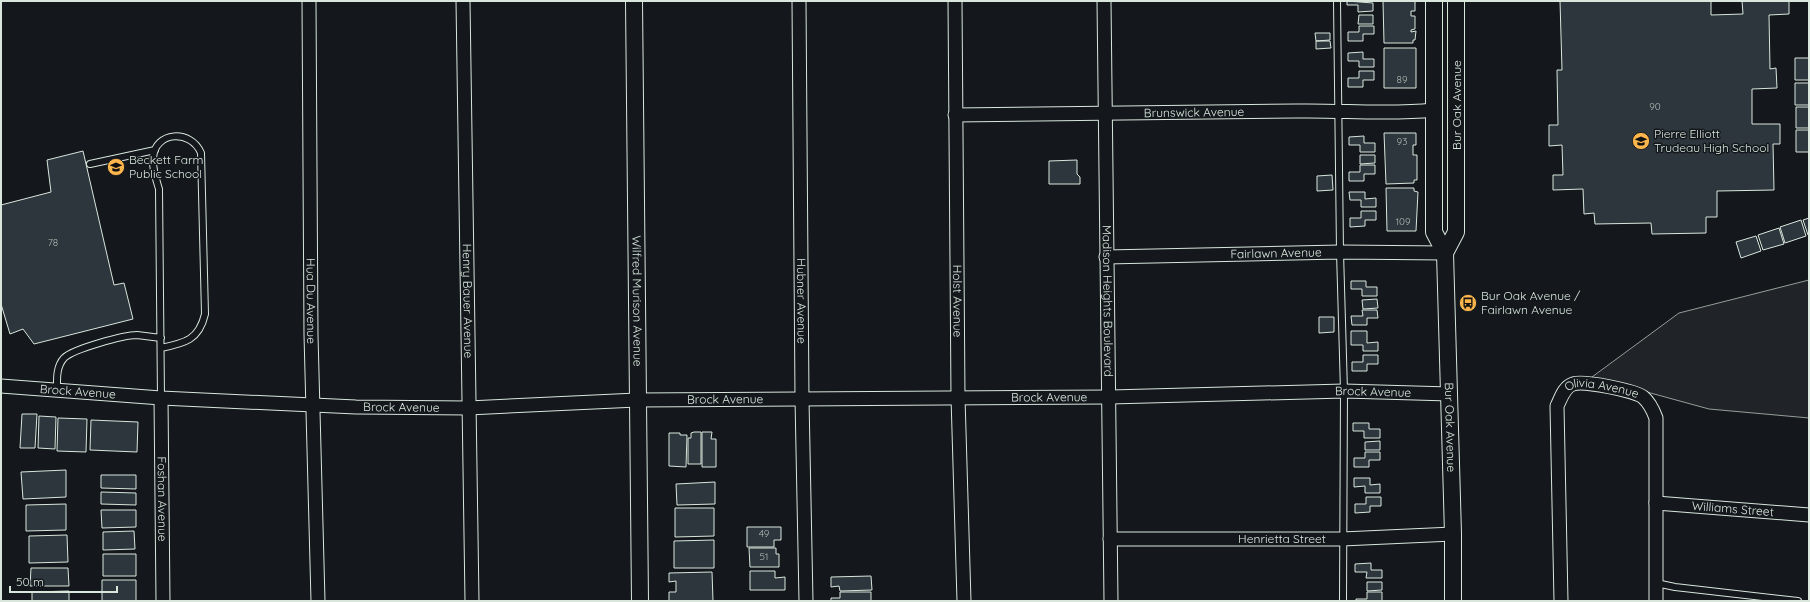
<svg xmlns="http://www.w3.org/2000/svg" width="1810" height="602" font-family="Quicksand,sans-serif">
	<rect width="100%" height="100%" fill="#14181c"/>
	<path fill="#202428" stroke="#939e99" d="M1809,280V418L1709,409L1592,377L1679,313Z"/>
	<path fill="#2c363c" stroke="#d8e6dc" d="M1347,1L1373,3V11L1358,12V5H1347Z
		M1383,1H1413L1415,2V11H1411V16H1415V29L1411,30V32L1416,31L1415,40H1413V43H1384Z
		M1560,1H1711V15L1743,14L1742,1H1789V14L1769,15L1770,69L1776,68L1777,88L1752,89V124H1780V144H1773L1774,190L1717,191V217H1706V233L1652,234L1651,223L1595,224L1594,213L1584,214L1583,189L1553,190V175H1563L1562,145L1549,146V125H1558L1557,70H1562Z
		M1359,15H1373V24H1358Z
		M1359,26H1374V34H1363V41H1348V32H1359Z
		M1315,33H1330V40L1316,41Z
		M1316,41H1330L1331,48L1316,49Z
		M1384,48H1416V88H1384Z
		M1363,52V59H1374V67H1359V61H1348V53Z
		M1795,58H1809V80H1795Z
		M1359,71H1374V80H1363V87H1348V78H1359Z
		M1795,83H1809V105H1795Z
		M1796,107H1809V128H1796Z
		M1796,130H1809V152H1796Z
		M1384,133H1416V145H1413V155H1417V180H1414V183L1386,184Z
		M1364,136V143H1375V152H1360V145H1349V137Z
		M83,151L114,285L124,283L133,319L34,344L23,329L10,334L1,304V205L51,192L47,160Z
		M1360,155H1375V163L1360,164Z
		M1077,160V174L1080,177V184H1049V161Z
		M1360,165H1375V174H1364V181H1349V172H1360Z
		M1332,175L1333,190L1317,191V176Z
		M1386,188H1414V191L1418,192L1416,231H1387Z
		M1349,192H1365V199L1376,198V207H1361V200H1350Z
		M1361,211H1376V220H1365V226L1350,227V218H1361Z
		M1809,218V235H1808L1803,220Z
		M1801,220L1806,236L1785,243L1780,227Z
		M1779,228L1784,244L1763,250L1758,235Z
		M1756,236L1761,251L1741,258L1736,242Z
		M1351,281H1366V287H1377V296H1362V289H1351Z
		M1377,299L1378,308L1363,309L1362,300Z
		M1362,310H1377L1378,318H1367V325H1352L1351,316H1363Z
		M1319,317H1334V332L1319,333Z
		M1351,331H1367V343L1378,342V351H1363V345H1351Z
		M1363,355H1378V364H1367V371H1352V362H1363Z
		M22,414H37L35,448H20Z
		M39,416L56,417L55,449L38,448Z
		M58,418L87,419L86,452L57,451Z
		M91,420L138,422L137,452L90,450Z
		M1353,423H1369V429H1380V438H1364V431H1353Z
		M694,432H701V464H688V438H691V433Z
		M702,432H712L711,439H716V467H702Z
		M669,433H680V435H687L686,467L669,466Z
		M1380,441V450H1365V442Z
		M1365,452H1380V460H1369V467H1354V458H1365Z
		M66,470V497L23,499L21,472Z
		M101,475H136V489L101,488Z
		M1354,478H1370V485L1380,484V493H1365V486L1354,487Z
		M715,482V504L677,505L676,484Z
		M101,492L136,493V505L101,504Z
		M1366,497H1381V506H1370V512L1355,513V504H1366Z
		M66,504V530L26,531V505Z
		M675,508H714V536L675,537Z
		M101,510H136V527L102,528Z
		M747,527H781V540H774V547H747Z
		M134,531L135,549L103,550V532Z
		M67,535L68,562L29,563V536Z
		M714,540V568H674V541Z
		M749,548H776V554H779V567H750Z
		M103,554H136V576H103Z
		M1371,563V570H1382V578H1366L1367,572H1355V564Z
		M31,568H68L69,586H30Z
		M750,571H775V578L785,577V590H750Z
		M712,572L713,601H669V592H676V581L669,582V573Z
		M871,576L872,590L840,591L839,586L831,587V577Z
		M102,580H136V601H102Z
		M1367,582H1382V590L1367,591Z
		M69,591V601H32V592Z
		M840,592H871V601H831V598H840Z
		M1367,592H1382V601H1356V599H1367Z"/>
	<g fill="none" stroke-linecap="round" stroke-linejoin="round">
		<defs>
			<path id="service" d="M1337,1L1340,252L1344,391L1343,601
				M90,164L155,150
				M57,390C57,379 56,367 64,358C73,349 124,335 137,335C145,336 153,337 161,338
				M161,398L159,189C156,179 152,168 153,158C155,131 191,129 201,153L205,314C199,340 185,343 161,348
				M1656,583L1675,587L1798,601"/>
			<g id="minor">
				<path id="s1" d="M309,1L311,335L318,601"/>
				<path id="s2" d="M463,1L472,601"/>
				<path id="s3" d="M799,1L802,399L806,601"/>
				<path id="s4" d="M955,1L958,397L964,601"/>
				<path id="s5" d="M1104,1L1111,601"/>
				<path id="s6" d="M955,115C1069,114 1183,113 1297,111C1342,110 1389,115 1433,110"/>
				<path id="s7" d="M1106,257L1340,252L1445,253"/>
				<path id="s8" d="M1,386L161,398L356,407L468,408L637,400L1110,397L1344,391L1450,394"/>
				<path id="s9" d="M161,398L163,601"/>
				<path id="s10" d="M1656,503L1809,515"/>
				<path id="s11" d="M1110,539H1342L1453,534"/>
				<path id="s12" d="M1561,601L1557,406C1561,398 1564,387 1573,384C1583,380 1636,391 1643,397C1650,403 1653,410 1656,418V601"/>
			</g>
			<g id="tertiary">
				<path id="s13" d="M634,1L640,601"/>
				<path id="s14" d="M1434,1V232L1445,253L1453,534V601"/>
				<path d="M1445,253L1456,232V1"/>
			</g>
		</defs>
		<use href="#service" stroke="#d8e6dc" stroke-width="8"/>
		<use href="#minor" stroke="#d8e6dc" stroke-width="15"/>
		<use href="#tertiary" stroke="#d8e6dc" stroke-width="18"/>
		<use href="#service" stroke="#14181c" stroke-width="6"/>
		<use href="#minor" stroke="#14181c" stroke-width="13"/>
		<use href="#tertiary" stroke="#14181c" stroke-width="16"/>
	</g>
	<defs>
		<symbol id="school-disc" viewBox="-11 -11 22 22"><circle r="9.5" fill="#ffb74d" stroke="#14181c"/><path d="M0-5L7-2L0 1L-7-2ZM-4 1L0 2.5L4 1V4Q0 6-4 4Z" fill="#111"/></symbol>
		<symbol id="bus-disc" viewBox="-11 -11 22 22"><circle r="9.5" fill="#ffb74d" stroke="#14181c"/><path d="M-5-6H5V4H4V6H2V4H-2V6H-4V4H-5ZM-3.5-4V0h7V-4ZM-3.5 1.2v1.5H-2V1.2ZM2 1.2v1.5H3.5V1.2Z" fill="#111"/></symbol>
	</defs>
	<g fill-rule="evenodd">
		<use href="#school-disc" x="1631" y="131" width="20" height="20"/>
		<use href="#school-disc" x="106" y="157" width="20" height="20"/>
		<use href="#bus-disc" x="1458" y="293" width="20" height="20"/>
	</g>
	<g text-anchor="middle" stroke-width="3" stroke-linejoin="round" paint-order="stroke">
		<g font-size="10" fill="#adbab4">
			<text x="1402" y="83">89</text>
			<text x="1655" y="110">90</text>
			<text x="1402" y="145">93</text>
			<text x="1403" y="225">109</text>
			<text x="53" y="246">78</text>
			<text x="764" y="537">49</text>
			<text x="764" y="560">51</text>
		</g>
		<g font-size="12" fill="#d8e6dc" stroke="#14181c">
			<text transform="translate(1457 105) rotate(-90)" y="4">Bur Oak Avenue</text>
			<text dy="4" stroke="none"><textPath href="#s6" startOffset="239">Brunswick Avenue</textPath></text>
			<text dy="4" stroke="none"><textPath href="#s7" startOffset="170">Fairlawn Avenue</textPath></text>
			<text dy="4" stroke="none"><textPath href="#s1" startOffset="300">Hua Du Avenue</textPath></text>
			<text dy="4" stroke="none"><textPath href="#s2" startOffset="300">Henry Bauer Avenue</textPath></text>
			<text dy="4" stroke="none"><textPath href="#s13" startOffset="300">Wilfred Murison Avenue</textPath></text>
			<text dy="4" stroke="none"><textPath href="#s3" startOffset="300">Hubner Avenue</textPath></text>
			<text dy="4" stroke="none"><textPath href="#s4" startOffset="300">Holst Avenue</textPath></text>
			<text dy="4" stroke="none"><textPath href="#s5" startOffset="300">Madison Heights Boulevard</textPath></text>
			<text dy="4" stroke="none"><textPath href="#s8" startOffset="77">Brock Avenue</textPath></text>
			<text dy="4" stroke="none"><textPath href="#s8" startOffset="1373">Brock Avenue</textPath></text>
			<text dy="4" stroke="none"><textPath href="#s12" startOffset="252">Olivia Avenue</textPath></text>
			<text dy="4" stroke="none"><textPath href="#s8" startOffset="1049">Brock Avenue</textPath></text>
			<text dy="4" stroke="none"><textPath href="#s8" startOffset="725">Brock Avenue</textPath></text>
			<text dy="4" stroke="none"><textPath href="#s8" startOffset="401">Brock Avenue</textPath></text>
			<text dy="4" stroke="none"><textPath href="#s14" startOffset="429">Bur Oak Avenue</textPath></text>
			<text dy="4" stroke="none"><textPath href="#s9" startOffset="101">Foshan Avenue</textPath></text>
			<text dy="4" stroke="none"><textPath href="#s10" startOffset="77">Williams Street</textPath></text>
			<text dy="4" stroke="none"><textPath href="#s11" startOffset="172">Henrietta Street</textPath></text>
		</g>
		<g font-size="12" fill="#d8e6dc" stroke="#14181c" text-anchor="start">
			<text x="1654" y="138">Pierre Elliott<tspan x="1654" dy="14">Trudeau High School</tspan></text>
			<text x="129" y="164">Beckett Farm<tspan x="129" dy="14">Public School</tspan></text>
			<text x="1481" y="300">Bur Oak Avenue /<tspan x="1481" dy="14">Fairlawn Avenue</tspan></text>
		</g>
	</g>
	<rect width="1810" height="602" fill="none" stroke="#d8e6dc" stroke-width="4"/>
	<path d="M10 586v6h107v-6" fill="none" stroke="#d8e6dc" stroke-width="2"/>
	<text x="16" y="586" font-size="12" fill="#d8e6dc" stroke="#14181c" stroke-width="3" paint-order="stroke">50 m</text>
</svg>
